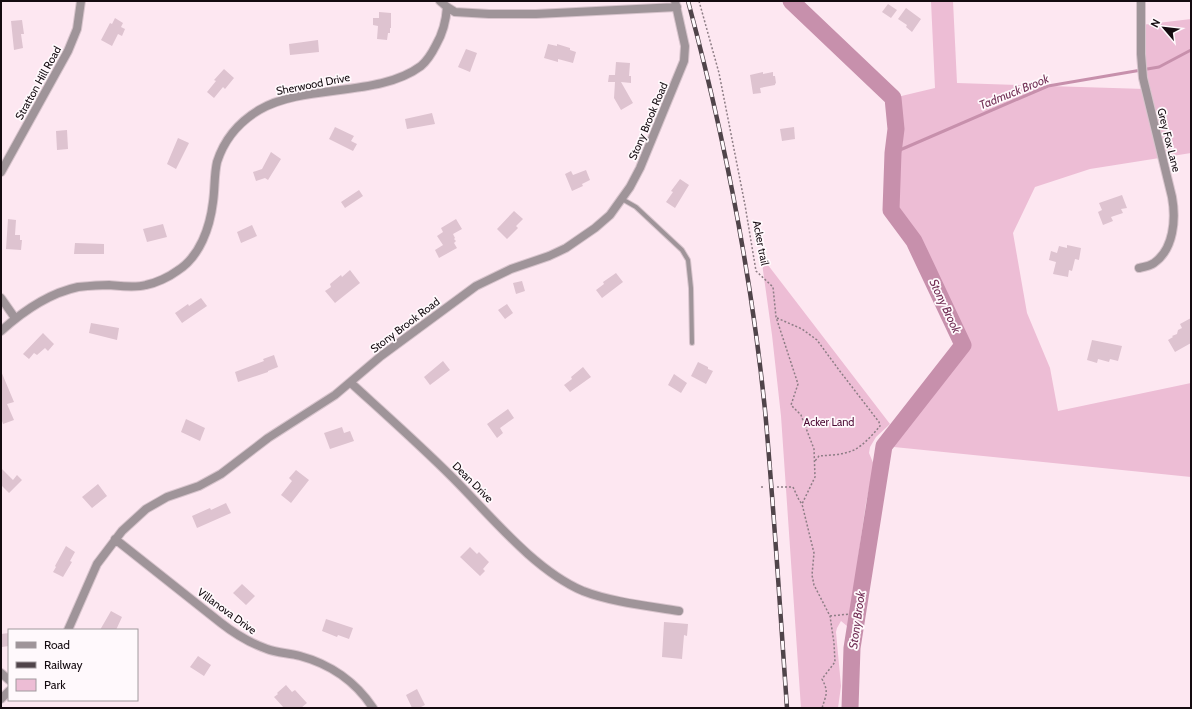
<svg xmlns="http://www.w3.org/2000/svg" width="1192" height="709" font-family="Cabin,sans-serif">
	<rect width="100%" height="100%" fill="#fde7f1"/>
	<path fill="#edbdd5" d="M931,1H953L957,83L1145,89L1141,25L1191,19V153L1090,169L1035,187L1013,233L1027,313L1050,368L1058,411L1191,383V477L884,446L963,345L914,241L891,210L893,153V98L935,88Z
		M761,256L890,424L876,437L870,447L869,453L874,465L866,503L858,558L854,615L850,625L847,626L841,621L837,628L836,632L841,686L838,708H801L781,416L772,335Z"/>
	<g fill="none" stroke-linecap="round" stroke-linejoin="round">
		<path stroke="#c790ac" stroke-width="3" d="M893,153L1048,86L1159,67L1191,50"/>
		<path stroke="#c790ac" stroke-width="17" d="M791,1L893,98L896,129L893,153L891,210L914,241L963,345L884,446L852,648L850,708"/>
	</g>
	<path fill="#dec3d0" d="M888,4L897,10L891,18L882,12Z
		M906,8L921,19L912,32L906,27L907,25L898,19Z
		M379,12L391,13V28H390V33H388L387,40L377,39L378,26L373,25V18H379Z
		M115,18L123,23L121,27L125,29L122,36L118,34L112,46L101,40L110,23L112,24Z
		M22,20L24,34H21L23,48L14,50L11,21Z
		M318,40L319,52L290,55L289,44Z
		M548,44L557,46V44L570,48V50L576,52L573,63L558,59V62L544,58Z
		M466,49L477,53L470,72L458,67Z
		M616,62L630,63L629,76H631V83L621,82L633,103L621,110L614,98L615,82H608L609,75H615Z
		M224,69L234,78L225,89L223,87L214,98L207,92L216,81L214,80Z
		M763,72V74L773,72V76H775L776,83L775,84V85L760,88L761,93L753,94L750,75Z
		M432,113L435,124L407,129L405,119Z
		M335,127L354,136L351,141L357,144L353,151L329,139Z
		M794,127L795,139L782,141L780,129Z
		M67,130L68,149L57,150L56,131Z
		M178,138L189,143L176,169L167,164Z
		M271,152L281,159L268,180L265,178L256,181L253,172L262,169Z
		M586,170L590,180L582,184L583,186L572,191L565,174L571,171L573,175Z
		M680,179L689,185L675,208L666,202L673,192L671,191Z
		M359,190L363,196L345,208L341,202Z
		M1122,195L1127,208L1121,209L1123,213L1111,217L1113,221L1103,225L1098,212L1102,210L1099,203Z
		M514,211L523,219L516,226L518,228L507,239L497,229Z
		M8,219L16,220L15,235H20V240H22L21,250L6,249Z
		M456,219L462,229L453,234L455,238L454,239L456,241L454,243L457,248L439,258L435,250L443,245L437,236L443,232L441,228Z
		M163,224L167,237L147,242L143,229Z
		M252,225L257,236L241,243L237,232Z
		M75,243L104,244V254H74Z
		M1067,245L1081,248L1079,260L1075,259L1072,271L1069,270L1068,277L1053,274L1056,262L1049,260L1051,251L1057,253L1059,246L1067,248Z
		M350,270L360,283L335,303L325,291L331,287L330,284L341,275L342,277Z
		M616,273L623,282L602,298L596,290L604,284L603,282Z
		M522,281L525,291L516,294L513,283Z
		M201,298L207,306L182,323L175,313L188,304L189,306Z
		M507,304L513,313L505,319L498,310Z
		M1191,318V343L1175,352L1168,340L1173,337L1172,336L1177,334L1178,330L1182,328L1180,324Z
		M91,323L119,328L117,340L89,333Z
		M43,333L54,344L48,351L45,348L37,355L34,353L29,359L23,354Z
		M1092,340L1122,346L1118,361L1110,359L1109,362L1098,359L1097,363L1087,360Z
		M274,355L278,367L268,371V372L238,382L235,372L264,361L263,359Z
		M443,361L450,370L430,385L424,377Z
		M698,362L708,367V369L713,371L706,384L691,376Z
		M583,367L591,377L570,392L564,385L572,379L571,377Z
		M1,371L14,402L7,404L14,420L3,424L1,418Z
		M674,374L687,383L681,393L668,385Z
		M508,409L514,418L500,428L503,433L497,438L487,424Z
		M186,419L205,428L200,441L181,432Z
		M342,427L344,433L350,431L354,441L330,449L324,433Z
		M1,468L13,480L17,475L22,480L9,493L1,485Z
		M296,470L309,480L291,503L281,495L292,481L289,478Z
		M98,484L107,496L92,508L82,497Z
		M226,503L231,513L197,528L192,516L210,508L211,510Z
		M66,546L75,552L70,561L72,562L63,577L53,572L56,567L55,566Z
		M470,547L477,554L479,552L489,562L483,569L485,571L480,576L460,557Z
		M242,584L255,596L246,605L233,593Z
		M111,611L122,617L116,630H100Z
		M326,619L353,628L349,639L338,635L337,637L322,631Z
		M664,622L688,624L687,636L684,635L682,659L662,657Z
		M9,633V646L2,647L1,634Z
		M198,656L211,665L204,676L190,667Z
		M286,685L292,692L295,690L307,703L301,708H284L274,697L278,694L277,693Z
		M417,689L425,705L419,708H412L406,695Z"/>
	<g fill="none" stroke-linecap="round" stroke-linejoin="round">
		<defs>
			<path id="lane" d="M622,199L636,207L682,250L688,260L691,288L692,343"/>
			<path id="street" d="M440,1L447,7L455,12L489,14H536L677,7
				M1,172L68,51L77,29L81,1
				M1139,268C1144,267 1150,266 1154,263C1174,249 1176,219 1172,197L1143,78L1141,54V1
				M1,298L15,318
				M1,331C22,312 50,293 78,287C88,286 99,285 109,285C121,286 135,288 146,285C156,283 169,277 177,271C200,257 210,227 213,202C215,189 214,175 217,162C224,140 239,122 259,110C305,83 378,98 421,66C428,60 432,53 436,45C443,33 446,22 447,7
				M351,383C385,414 420,445 453,478C491,516 534,570 583,591C611,602 649,606 679,611
				M115,539L221,623C235,634 250,643 267,649C277,653 289,653 300,656C330,664 356,682 373,708
				M68,630L97,564L122,531L146,509L167,497L199,486L221,474L268,438L335,395L381,356L476,286L511,269L549,256L566,248L595,228L610,215L630,187L640,168L684,61L685,46L675,1
				M1,673L9,680
				M1,699L9,691"/>
		</defs>
		<use href="#lane" stroke="#d8c4cd" stroke-width="6"/>
		<use href="#street" stroke="#d8c4cd" stroke-width="10"/>
		<path stroke="#8d7d85" stroke-width="1.5" stroke-dasharray="2 2" stroke-linecap="butt" d="M699,1L719,73L745,205L756,271L773,287L776,317L798,384L791,405L801,415L814,449L815,477L802,504L814,553L812,575L814,585L830,616L834,643L835,662L822,679C829,692 826,695 822,708
			M777,318L802,329L817,340L839,370L879,422L880,426C873,434 864,445 854,450C843,455 830,455 819,456L815,461
			M761,487H765
			M777,487H793L799,500L802,504
			M830,616L850,614"/>
		<use href="#lane" stroke="#9f9499" stroke-width="4"/>
		<use href="#street" stroke="#9f9499" stroke-width="8"/>
		<defs>
			<path id="rail" d="M688,1C724,135 751,272 765,410C774,509 780,609 787,708"/>
		</defs>
		<use href="#rail" stroke="#50444a" stroke-width="4.5"/>
		<use href="#rail" stroke="#fff9fc" stroke-width="3" stroke-dasharray="9" stroke-linecap="butt"/>
	</g>
	<g text-anchor="middle" stroke-width="3.5" stroke-linejoin="round" paint-order="stroke">
		<g font-size="11" fill="#140b10" stroke="#fff9fc">
			<text transform="translate(38 83) rotate(-61)" y="4">Stratton Hill Road</text>
			<text transform="translate(313 84) rotate(-11)" y="4">Sherwood Drive</text>
			<text transform="translate(648 121) rotate(-67)" y="4">Stony Brook Road</text>
			<text transform="translate(1169 140) rotate(76)" y="4">Grey Fox Lane</text>
			<text transform="translate(761 243) rotate(79)" y="4">Acker trail</text>
			<text transform="translate(405 325) rotate(-37)" y="4">Stony Brook Road</text>
			<text transform="translate(473 482) rotate(45)" y="4">Dean Drive</text>
			<text transform="translate(227 611) rotate(36)" y="4">Villanova Drive</text>
		</g>
		<g font-size="11" fill="#4c0a34" stroke="#fff9fc">
			<text x="829" y="426">Acker Land</text>
		</g>
		<g font-size="12" font-style="italic" fill="#722f55" stroke="#fff9fc">
			<text transform="translate(1014 92) rotate(-22)" y="4">Tadmuck Brook</text>
			<text transform="translate(945 306) rotate(65)" y="4">Stony Brook</text>
			<text transform="translate(857 620) rotate(-82)" y="4">Stony Brook</text>
		</g>
	</g>
	<rect width="1192" height="709" fill="none" stroke="#140b10" stroke-width="4"/>
	<rect x="8" y="629" width="130" height="72" fill="#fff9fc" stroke="#a19a9e"/>
	<rect x="16" y="642" width="20" height="6" fill="#9f9499" stroke="#a19a9e"/>
	<text x="44" y="649" font-size="12" fill="#140b10">Road</text>
	<rect x="16" y="662" width="20" height="6" fill="#50444a" stroke="#a19a9e"/>
	<text x="44" y="669" font-size="12" fill="#140b10">Railway</text>
	<rect x="16" y="679" width="20" height="12" fill="#edbdd5" stroke="#a19a9e"/>
	<text x="44" y="689" font-size="12" fill="#140b10">Park</text>
	<g transform="translate(1164 28) rotate(298)" stroke="#fff9fc" stroke-width="3" paint-order="stroke">
	<path d="M0-3L7 15L0 10L-7 15Z" fill="#140b10"/>
	<text y="-6" font-size="11" font-weight="bold" text-anchor="middle" fill="#140b10">N</text>
	</g>
</svg>
